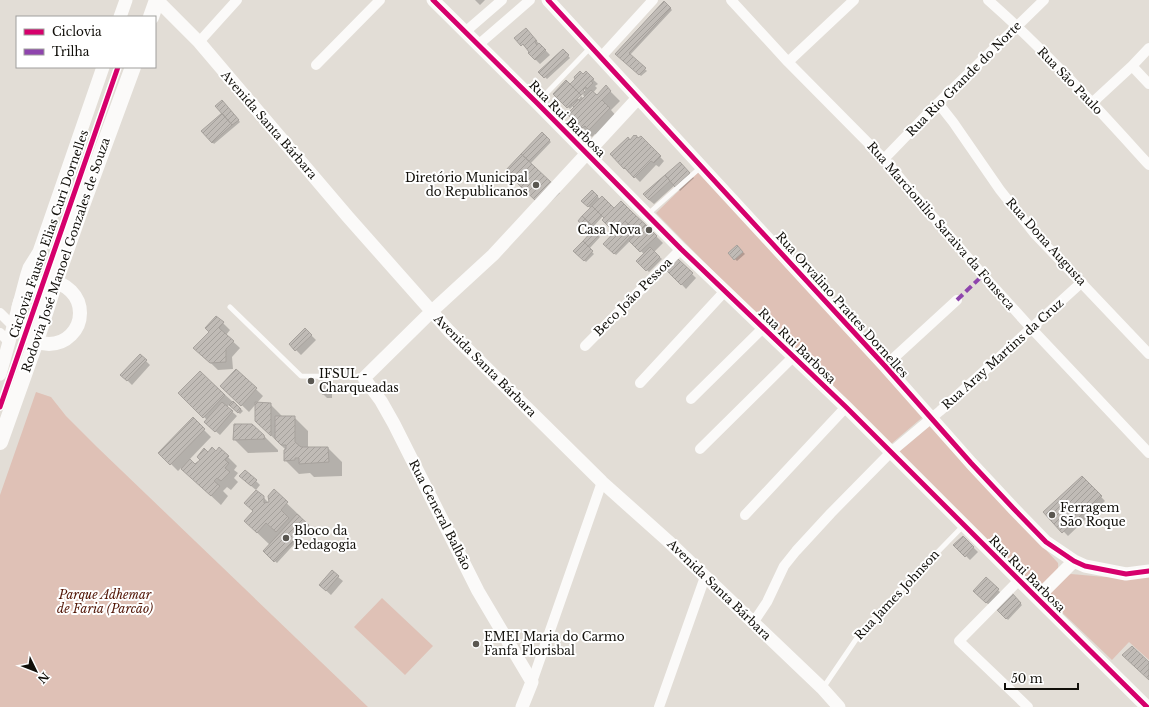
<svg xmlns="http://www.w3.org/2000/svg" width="1149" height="707" font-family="'Libre Baskerville',serif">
	<defs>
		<pattern id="building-hatch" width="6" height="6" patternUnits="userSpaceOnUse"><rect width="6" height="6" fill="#c0bbb6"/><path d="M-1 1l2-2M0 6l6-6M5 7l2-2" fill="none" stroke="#a4a09b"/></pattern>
	</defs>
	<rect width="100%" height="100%" fill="#e2ddd6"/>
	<path fill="#dfc1b6" d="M699,171L924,416L891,444L711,269L656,213Z
		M36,392L51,397L66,416L97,447L368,707H0V495Z
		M931,425L1058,563C1060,575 1047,581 1039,588L1034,587L899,452Z
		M1071,574L1105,577H1149V660L1129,642L1112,660L1048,599V596L1069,575Z
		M382,598L433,646L405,675L354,627Z"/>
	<path fill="#0003" d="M475,0H485L480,5Z
		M664,2L672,10L630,55L647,71L641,76L617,53Z
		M530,34L550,55L540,64L529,53L531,52L528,48L527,49L516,38Z
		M563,50L570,58L547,79L540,72Z
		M586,73L598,84L595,86L597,88L593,93L597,96L606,87L620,101L611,110L618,118L599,138L595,134L592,137L569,114L576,107L574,105L570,109L554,94L577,98L579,99L581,96L584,99L586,98L583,95L585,92V89L581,94L583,76Z
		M222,101L240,122L214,144L203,131L223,113Z
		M542,133L551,142L530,164L560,193L544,208L506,171Z
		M641,137L664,161L659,167L656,165L640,182L630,172L629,173L611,154L630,141L638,139Z
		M684,168L694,178L680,191L675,185L654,204L649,200Z
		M592,191L600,199L614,209L633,213L663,243L654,252L662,259L649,272L637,261L644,254L630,241L616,255L605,244L616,232L603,220L605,218L603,216L593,227L596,231L595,232L600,237L589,249L594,254L586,262L575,251L592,232L580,221L591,209L583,201Z
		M737,246L745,254L737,261L729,253Z
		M678,260L696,278L686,289L668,270Z
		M223,323L230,330L226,335L240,348L232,357L233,369L218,370L195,348Z
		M305,329L316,340L301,355L290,344Z
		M140,355L150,365L132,385L122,375Z
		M236,370L263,396L257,403L270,404L283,417H294L308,431V448H328L342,462V476L314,477L310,473L299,474L285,460L286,450L256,421V404L249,412L222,386Z
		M327,370L332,374V398H327L323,394Z
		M200,372L243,411L240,414L230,404L227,407L237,416L220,435L205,422L207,420L180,393Z
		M193,419L211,437L189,460L196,466L208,453L216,452L228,457L237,466L234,470L238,473L234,478L238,482L231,490L227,487L223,491L228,496L221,505L181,468L178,471L160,453Z
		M264,436L278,450V452L248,453L234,439Z
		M1082,477L1105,501L1068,536L1045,512Z
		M245,481H256L260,485L256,490Z
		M274,491L301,517L300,518L310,527L277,563L264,551L270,545L245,521L254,511L263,497L270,504Z
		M963,537L978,552L970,560L955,545Z
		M332,572L343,581L331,595L320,585Z
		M986,578L1002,594L991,607L974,591Z
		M1012,595L1022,605L1008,620L998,609Z"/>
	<path fill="url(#building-hatch)" stroke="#a7a29d" d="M664,1L671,8L629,53L646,68L639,75L615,54Z
		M526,28L537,41L535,42L537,45L539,43L546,50L535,60L528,53L529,52L523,44L521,46L514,38Z
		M563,49L569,55L544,78L538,72Z
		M580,71L583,74L586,71L594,79L591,81L593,83L587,89L586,87L583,90L585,92L581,95L570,84L575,79L574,77Z
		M566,80L581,95L567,108L553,94Z
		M606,85L611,91L602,100L610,108L589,130L585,126L582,128L567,114L591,90L597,95Z
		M578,99L580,101L574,107L571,104L572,103H573Z
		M222,100L239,120L232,125L215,106Z
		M222,113L232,125L212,143L201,131Z
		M542,132L550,140L529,161L521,154Z
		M634,135L635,136L636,135L638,138L641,136L661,156L654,163L651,161L634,178L625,168L624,169L610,154L628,137L630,140Z
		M521,154L535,167L518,184L505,171Z
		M680,162L690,173L675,187L665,175Z
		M535,167L554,185L537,202L518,184Z
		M665,175L670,181L649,200L643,194Z
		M592,190L598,196L588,207L581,201Z
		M602,196L614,208L604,218L592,206Z
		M621,201L633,213L614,232L602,220Z
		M592,206L601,215L591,225L582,216Z
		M633,213L646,225L638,233L625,221Z
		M582,216L595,228L591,232L578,221Z
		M625,221L636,231L614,254L603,244Z
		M646,225L657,236L640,252L629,241Z
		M593,230L599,235L588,246L583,241Z
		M583,241L593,251L584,261L573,251Z
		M737,245L743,252L734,260L728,253Z
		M650,247L660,257L646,271L636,261Z
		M678,259L693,273L681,285L666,270Z
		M216,316L224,322L219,328L234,341L226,349V362L210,363L193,348L209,332L205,328Z
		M305,328L312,335L295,351L289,344Z
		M140,354L147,360L127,381L120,375Z
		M236,369L257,388L241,406L220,386Z
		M322,369H328L327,394H322Z
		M200,371L225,395L203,418L178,393Z
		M233,401L241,409L238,413L229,405Z
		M222,402L233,411L215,432L204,422Z
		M255,402L271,403V436L255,421Z
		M275,416H295V442L301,447H328L329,462L299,464V458H295V460L284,461V450L286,449V445H281L275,439Z
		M193,417L205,429L170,465L158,453Z
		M234,424H252L264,435L265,439L233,440Z
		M212,447L216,451L219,447L229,456L225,460L229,463L225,468L230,472L221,481L217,478L214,481L220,486L211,496L181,469L190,459L195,464L200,460L197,457L204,448L208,452Z
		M245,470L257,480L251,486L239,476Z
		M1082,476L1102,496L1062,533L1043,512Z
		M274,489L288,502L281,510L289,518L276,532L266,523L257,533L244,521L253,511L244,503L256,490L264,496V503L269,502L268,496Z
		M297,514L309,525L274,562L263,551Z
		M963,536L974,547L965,557L953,545Z
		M332,570L339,576L326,591L319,585Z
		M986,577L999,589L986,603L973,591Z
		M1012,593L1021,603L1006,619L996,609Z
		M1132,646L1149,662V680L1122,655Z"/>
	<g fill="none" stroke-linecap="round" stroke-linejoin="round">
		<path stroke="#fbfaf9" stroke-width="5" d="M537,103L590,48
			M648,214L701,167
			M230,307L301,376L363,377
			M823,688L859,635L889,602L964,525"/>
		<path stroke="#fbfaf9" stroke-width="10" d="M731,0L788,62L884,159L917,198L983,275L1031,328L1149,453
			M988,0C1046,51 1097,108 1149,165
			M465,32L502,0
			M199,42L237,0
			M478,45L530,0
			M600,58L653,0
			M788,62L854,0
			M316,65L380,0
			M1132,66L1149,84
			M938,103L953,122L1000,190L1034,233L1149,354
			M1092,103L1132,66L1149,48
			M884,159L938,103L1044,0
			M0,313L13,326
			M0,333L9,342
			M585,346L681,249
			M885,366L957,300
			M640,383L725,291
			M691,399L763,328
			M700,449L793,357
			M745,515L846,407
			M1019,580L959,641L1028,707
			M753,623L767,602L784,566L796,551L831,513L891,452L940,411L1082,282
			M532,682L602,482
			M659,707L705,577"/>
		<path stroke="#fbfaf9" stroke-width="13" d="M157,0L199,42L348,217L449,331L602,482L668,541L822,688L839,707
			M433,0L537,103L681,249L846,407L1037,598L1147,707
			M548,0L885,366L971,463L1013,508L1046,542L1074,561L1085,566L1126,574L1149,571
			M120,17L126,0
			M0,374L9,342L27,274L29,268L39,252L103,67
			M1037,598L1074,561
			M522,707L532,682L478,591L394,424L381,401L364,378L431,312L493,255L638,98"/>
		<path stroke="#fbfaf9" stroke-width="14" d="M18 313a31 31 0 1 1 62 0a31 31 0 1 1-62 0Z"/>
		<path stroke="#fbfaf9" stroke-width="16" d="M151,17L157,0
			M0,442L36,341L55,282L81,208L133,67"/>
		<path stroke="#8e44ad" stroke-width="4" stroke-dasharray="8 4" stroke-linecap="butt" d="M957,300L983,275"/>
		<defs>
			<path id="cycleway" d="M433,0L537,103L681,249L846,407L1037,598L1147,707
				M548,0L885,366L971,463L1013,508L1046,542L1074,561L1085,566L1126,574L1149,571
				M0,407L118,67"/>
		</defs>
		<use href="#cycleway" stroke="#fff" stroke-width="8"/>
		<use href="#cycleway" stroke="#d6006c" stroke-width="5"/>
	</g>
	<g fill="#5a5751" stroke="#fff" stroke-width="1.5">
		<circle cx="536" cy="185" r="4"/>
		<circle cx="649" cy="230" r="4"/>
		<circle cx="311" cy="381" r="4"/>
		<circle cx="1052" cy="515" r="4"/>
		<circle cx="286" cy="538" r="4"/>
		<circle cx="476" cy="644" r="4"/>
	</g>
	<g text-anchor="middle" stroke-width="4" stroke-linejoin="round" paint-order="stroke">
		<g font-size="12" fill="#110f0a" stroke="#fff">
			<text transform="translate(964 79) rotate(-45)" y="4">Rua Rio Grande do Norte</text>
			<text transform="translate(1070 81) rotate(46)" y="4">Rua São Paulo</text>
			<text transform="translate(567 119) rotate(45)" y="4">Rua Rui Barbosa</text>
			<text transform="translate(269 125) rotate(49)" y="4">Avenida Santa Bárbara</text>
			<text transform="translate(941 226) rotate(49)" y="4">Rua Marcionilio Saraiva da Fonseca</text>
			<text transform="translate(49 234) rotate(-71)" y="4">Ciclovia Fausto Elias Curi Dornelles</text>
			<text transform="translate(1046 242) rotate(48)" y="4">Rua Dona Augusta</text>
			<text transform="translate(66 255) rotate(-71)" y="4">Rodovia José Manoel Gonzales de Souza</text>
			<text transform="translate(633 297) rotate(-45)" y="4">Beco João Pessoa</text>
			<text transform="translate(842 305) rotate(48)" y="4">Rua Orvalino Prattes Dornelles</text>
			<text transform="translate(797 346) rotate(44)" y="4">Rua Rui Barbosa</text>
			<text transform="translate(1003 354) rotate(-42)" y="4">Rua Aray Martins da Cruz</text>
			<text transform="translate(485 366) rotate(45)" y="4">Avenida Santa Bárbara</text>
			<text transform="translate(440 515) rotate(63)" y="4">Rua General Balbão</text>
			<text transform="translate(1027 574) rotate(45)" y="4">Rua Rui Barbosa</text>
			<text transform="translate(719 590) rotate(44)" y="4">Avenida Santa Bárbara</text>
			<text transform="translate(897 595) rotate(-47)" y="4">Rua James Johnson</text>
		</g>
		<g font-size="12" fill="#110f0a" stroke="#fff" text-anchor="start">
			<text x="528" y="182" text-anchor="end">Diretório Municipal<tspan x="528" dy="14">do Republicanos</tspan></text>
			<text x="641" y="234" text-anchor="end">Casa Nova</text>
			<text x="319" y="378">IFSUL -<tspan x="319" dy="14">Charqueadas</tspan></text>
			<text x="1060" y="512">Ferragem<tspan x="1060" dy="14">São Roque</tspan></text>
			<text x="294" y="535">Bloco da<tspan x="294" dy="14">Pedagogia</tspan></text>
			<text x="484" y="641">EMEI Maria do Carmo<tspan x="484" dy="14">Fanfa Florisbal</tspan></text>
		</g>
		<g font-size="12" font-style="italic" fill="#511404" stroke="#fff">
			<text x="105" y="599">Parque Adhemar<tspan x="105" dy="14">de Faria (Parcão)</tspan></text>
		</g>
	</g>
	<rect x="16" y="16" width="140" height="52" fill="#ffffff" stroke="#a09f9d"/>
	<rect x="24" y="29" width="20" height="6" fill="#d6006c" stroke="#a09f9d"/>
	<text x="52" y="36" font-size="12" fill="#110f0a">Ciclovia</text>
	<rect x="24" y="49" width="20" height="6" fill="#8e44ad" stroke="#a09f9d"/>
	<text x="52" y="56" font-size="12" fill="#110f0a">Trilha</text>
	<g transform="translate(36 671) rotate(133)" stroke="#ffffff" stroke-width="3" paint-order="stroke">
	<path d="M0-3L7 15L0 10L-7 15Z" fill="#110f0a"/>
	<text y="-6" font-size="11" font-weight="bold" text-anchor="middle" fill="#110f0a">N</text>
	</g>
	<path d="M1005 683v6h73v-6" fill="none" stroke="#110f0a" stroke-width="2"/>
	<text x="1011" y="683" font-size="12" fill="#110f0a" stroke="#ffffff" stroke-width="3" paint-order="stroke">50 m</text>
</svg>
